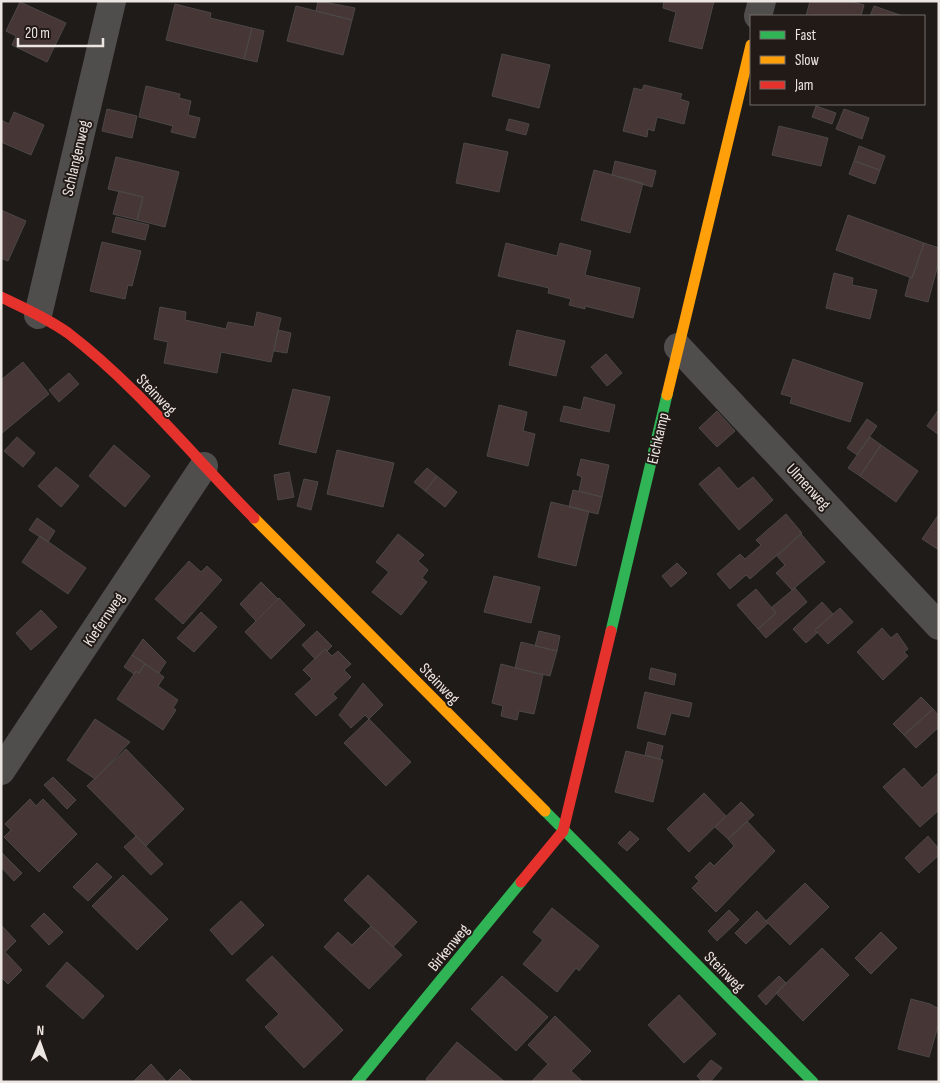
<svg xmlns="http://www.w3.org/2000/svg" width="940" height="1083" font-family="'Sofia Sans Condensed',sans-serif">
	<rect width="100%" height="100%" fill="#1f1b19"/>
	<path fill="#463635" stroke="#4c4847" d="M318,1L355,8L352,20L316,11Z
		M664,1H714L702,49L669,41L676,12L663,8Z
		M810,1H849L864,5L861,16H806Z
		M20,2L66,23L47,62L12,45L16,36L6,31Z
		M175,4L211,13L210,18L252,28L244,59L166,40Z
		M296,6L352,20L343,55L287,41Z
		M874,6L903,16H870Z
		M252,28L264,31L257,62L244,59Z
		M502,54L550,65L539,108L492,96Z
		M644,85L682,94L680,99L689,102L684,124L657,117L654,131L648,129L647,137L623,131L634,88L642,90Z
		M146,86L180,94L179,98L191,101L188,115L200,118L195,138L171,132L173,126L139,117Z
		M816,106L836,113L832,124L812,117Z
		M107,109L137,116L132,138L102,131Z
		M844,109L869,118L862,139L836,129Z
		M14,112L44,125L31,155L1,142V120L9,124Z
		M509,119L529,124L526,135L506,130Z
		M779,126L828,138L821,166L772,155Z
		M464,143L508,152L499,192L456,183Z
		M859,146L885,156L880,170L854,161Z
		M116,157L179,172L165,227L137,220L143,197L108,189Z
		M615,161L656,171L652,187L612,175Z
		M854,161L880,170L875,184L849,174Z
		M594,170L643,183L630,233L581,220Z
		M119,191L143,197L137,220L113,214Z
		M1,210L26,221L8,261L1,258Z
		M848,215L924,243L912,278L836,250Z
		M116,217L149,225L145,240L112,232Z
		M102,242L141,251L132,286L128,285L125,299L90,291Z
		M506,243L557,256L560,243L591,251L585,275L640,288L633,318L585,306V309L569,305L571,299L548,293L549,288L498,276Z
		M924,243L939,248V261L928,302L905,296L910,277L912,278Z
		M834,273L853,278L852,285L877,290L870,319L826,308Z
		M160,307L186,312L185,320L226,329L228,322L254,327L257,312L281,318L271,362L221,352L217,373L164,363L168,342L154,339Z
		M278,330L291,333L287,353L274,351Z
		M517,330L565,341L556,376L509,365Z
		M606,354L622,373L607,386L591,367Z
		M793,359L863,383L850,422L790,403L792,397L781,394Z
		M23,362L49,394L1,434V380Z
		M69,373L79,384L59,402L49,390Z
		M293,389L330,397L316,453L279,444Z
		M584,397L615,405L609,432L560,421L564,406L581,410Z
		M499,405L527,412L523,431L535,434L528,466L487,456Z
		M939,409V435L927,426Z
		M717,411L735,431L717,447L699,428Z
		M867,419L877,426L857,455L847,448Z
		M17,437L35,453L23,467L4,451Z
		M870,437L881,445L860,476L848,468Z
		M114,445L150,476L125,507L89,476Z
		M881,445L918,471L896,502L860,476Z
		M337,450L394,463L383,507L327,494Z
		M581,459L609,465L602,497L579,491L582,477L577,475Z
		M56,467L79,486L61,507L38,486Z
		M719,467L738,489L753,477L773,500L739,530L699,484Z
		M427,468L437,476L425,491L414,482Z
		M289,472L294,497L278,500L274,475Z
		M437,476L457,492L445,507L425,491Z
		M304,479L318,482L311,510L297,506Z
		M573,490L602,497L598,514L569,507Z
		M551,502L589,511L576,566L538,557Z
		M786,514L802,533L750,579L746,575L730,589L717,574L740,554L745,559L761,545L756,540Z
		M939,514V550L922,539Z
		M37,518L55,531L48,542L29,530Z
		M398,534L424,555L418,561L428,570L422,578L427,582L401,615L372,592L389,572L376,562Z
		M801,534L825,562L792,590L776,573L785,565L777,556Z
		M40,536L86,568L68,594L22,562Z
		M189,561L201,572L207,566L222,580L183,624L155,599Z
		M677,563L687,573L671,587L662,576Z
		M494,576L540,587L531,623L484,612Z
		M261,582L278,599L256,621L240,604Z
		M795,588L807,602L766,638L758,629L776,613L772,607Z
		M756,589L776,613L758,629L737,605Z
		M279,598L305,625L271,659L245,632Z
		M822,602L833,614L815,630L817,633L806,643L793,629Z
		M840,608L853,622L828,644L815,630Z
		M41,610L57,627L31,650L16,633Z
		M201,612L217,627L194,652L177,638Z
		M882,628L891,638L897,633L908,649L904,652L908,656L883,680L857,652Z
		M317,631L332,646L327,651L325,649L315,659L302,645Z
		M539,631L560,636L557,651L535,646Z
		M143,639L166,662L159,673L132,655Z
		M521,642L557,651L550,676L515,668Z
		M325,649L332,656L338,651L351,664L344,670L351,677L333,694L337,698L316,716L295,694L312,679L303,670Z
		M132,655L145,664L139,673L136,671L134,674L124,667Z
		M145,664L164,677L158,686L178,700L173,708L176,710L163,730L117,699L136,671L139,673Z
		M501,664L543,675L534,714L519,711L517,720L501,716L503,706L492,703Z
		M651,668L676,674L674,685L649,679Z
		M363,683L383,705L369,719L365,715L351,728L339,715Z
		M645,692L692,703L689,717L671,713L665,735L637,728Z
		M921,697L933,709L904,735L893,724Z
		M933,709L939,716V727L916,748L904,735Z
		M95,719L130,742L95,779L67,760Z
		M369,719L411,762L386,786L344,743Z
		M648,742L663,746L660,759L645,755Z
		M126,749L184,809L146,846L87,786Z
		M626,751L663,760L653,802L615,792Z
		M904,768L922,788L939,772V810L920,827L883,787Z
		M53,777L76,800L67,809L44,785Z
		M704,793L726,816L689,852L667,829Z
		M30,799L36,806L43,799L77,834L39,872L4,837L11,830L5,824Z
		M741,802L754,815L728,839L715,827Z
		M747,821L775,851L716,912L692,888L699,881L695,877L710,862L714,866L734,846L728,839Z
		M630,831L639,839L627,851L618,843Z
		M136,836L163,864L151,875L124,847Z
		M928,836L939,849V855L919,873L905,858Z
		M1,852L22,873L14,881L1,867Z
		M97,863L112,877L88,901L73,887Z
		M123,875L168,919L137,950L92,906Z
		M368,875L417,922L393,947L344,900Z
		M805,883L829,907L790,945L766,921Z
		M241,901L264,925L232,955L210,930Z
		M552,908L599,946L579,971L576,968L557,992L523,964L543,940L533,932Z
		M729,910L739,920L717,941L708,931Z
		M757,911L768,923L746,944L735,933Z
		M44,913L63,932L49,945L31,926Z
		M1,925L16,941L5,952L22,970L8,984L1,977Z
		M371,926L402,955L369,989L324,947L338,932L352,945Z
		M881,932L897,948L871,974L855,958Z
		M822,948L849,975L803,1021L776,993Z
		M272,956L343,1030L304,1068L265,1027L279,1014L246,980Z
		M67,962L104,996L83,1019L46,986Z
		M502,976L548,1017L516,1051L471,1009Z
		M779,976L786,983L766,1005L758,996Z
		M679,995L716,1034L684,1063L648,1025Z
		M911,999L930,1004L939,1009V1023L929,1057L898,1049Z
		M555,1016L591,1051L571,1071L583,1082H531L548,1064L528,1045Z
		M457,1042L505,1082H429L426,1079Z
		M711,1060L722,1068L710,1082H703L697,1076Z
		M151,1064L167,1082H133Z
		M180,1069L193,1082H167Z"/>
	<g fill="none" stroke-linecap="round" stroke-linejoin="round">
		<path stroke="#504e4d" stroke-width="28" d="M758,16L762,1
			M38,315L112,1
			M678,347L939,626
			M1,771L204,466"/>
		<path stroke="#30b455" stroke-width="11" d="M611,631L667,395
			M545,811L813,1082
			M357,1082L521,882"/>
		<path stroke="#ff9f0a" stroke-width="11" d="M667,395L751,45
			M254,518L545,811"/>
		<path stroke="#e5322d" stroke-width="11" d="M1,297C24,308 47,318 68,333C137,386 193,456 254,518
			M521,882L563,831L611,631"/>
	</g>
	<g text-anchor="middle" stroke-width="4" stroke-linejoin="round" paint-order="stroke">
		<g font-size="16" fill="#ece6e3" stroke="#221a16">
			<text transform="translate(75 158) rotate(-77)" y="6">Schlangenweg</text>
			<text transform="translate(157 394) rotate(46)" y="6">Steinweg</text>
			<text transform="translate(657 438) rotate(-77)" y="6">Eichkamp</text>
			<text transform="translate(809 486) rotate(47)" y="6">Ulmenweg</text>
			<text transform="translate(103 619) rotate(-56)" y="6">Kiefernweg</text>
			<text transform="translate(440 683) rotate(46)" y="6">Steinweg</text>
			<text transform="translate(448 947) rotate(-51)" y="6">Birkenweg</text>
			<text transform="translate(725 971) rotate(45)" y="6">Steinweg</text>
		</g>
	</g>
	<rect width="940" height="1083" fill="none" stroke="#ece6e3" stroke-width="5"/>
	<rect x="750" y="15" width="175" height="90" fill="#221a16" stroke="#736c68"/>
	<rect x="760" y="31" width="25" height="8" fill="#30b455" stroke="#736c68"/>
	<text x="795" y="40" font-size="15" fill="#ece6e3">Fast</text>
	<rect x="760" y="56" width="25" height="8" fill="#ff9f0a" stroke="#736c68"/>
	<text x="795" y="65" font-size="15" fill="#ece6e3">Slow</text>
	<rect x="760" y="81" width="25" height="8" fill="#e5322d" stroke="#736c68"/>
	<text x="795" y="90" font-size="15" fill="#ece6e3">Jam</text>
	<g transform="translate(40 1043) rotate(2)" stroke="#221a16" stroke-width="4" paint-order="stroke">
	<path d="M0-4L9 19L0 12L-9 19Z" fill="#ece6e3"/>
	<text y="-8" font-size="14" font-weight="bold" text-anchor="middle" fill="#ece6e3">N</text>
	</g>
	<path d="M18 38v8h85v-8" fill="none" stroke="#ece6e3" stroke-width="2.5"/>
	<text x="25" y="38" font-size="15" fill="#ece6e3" stroke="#221a16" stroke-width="4" paint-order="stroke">20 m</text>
</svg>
